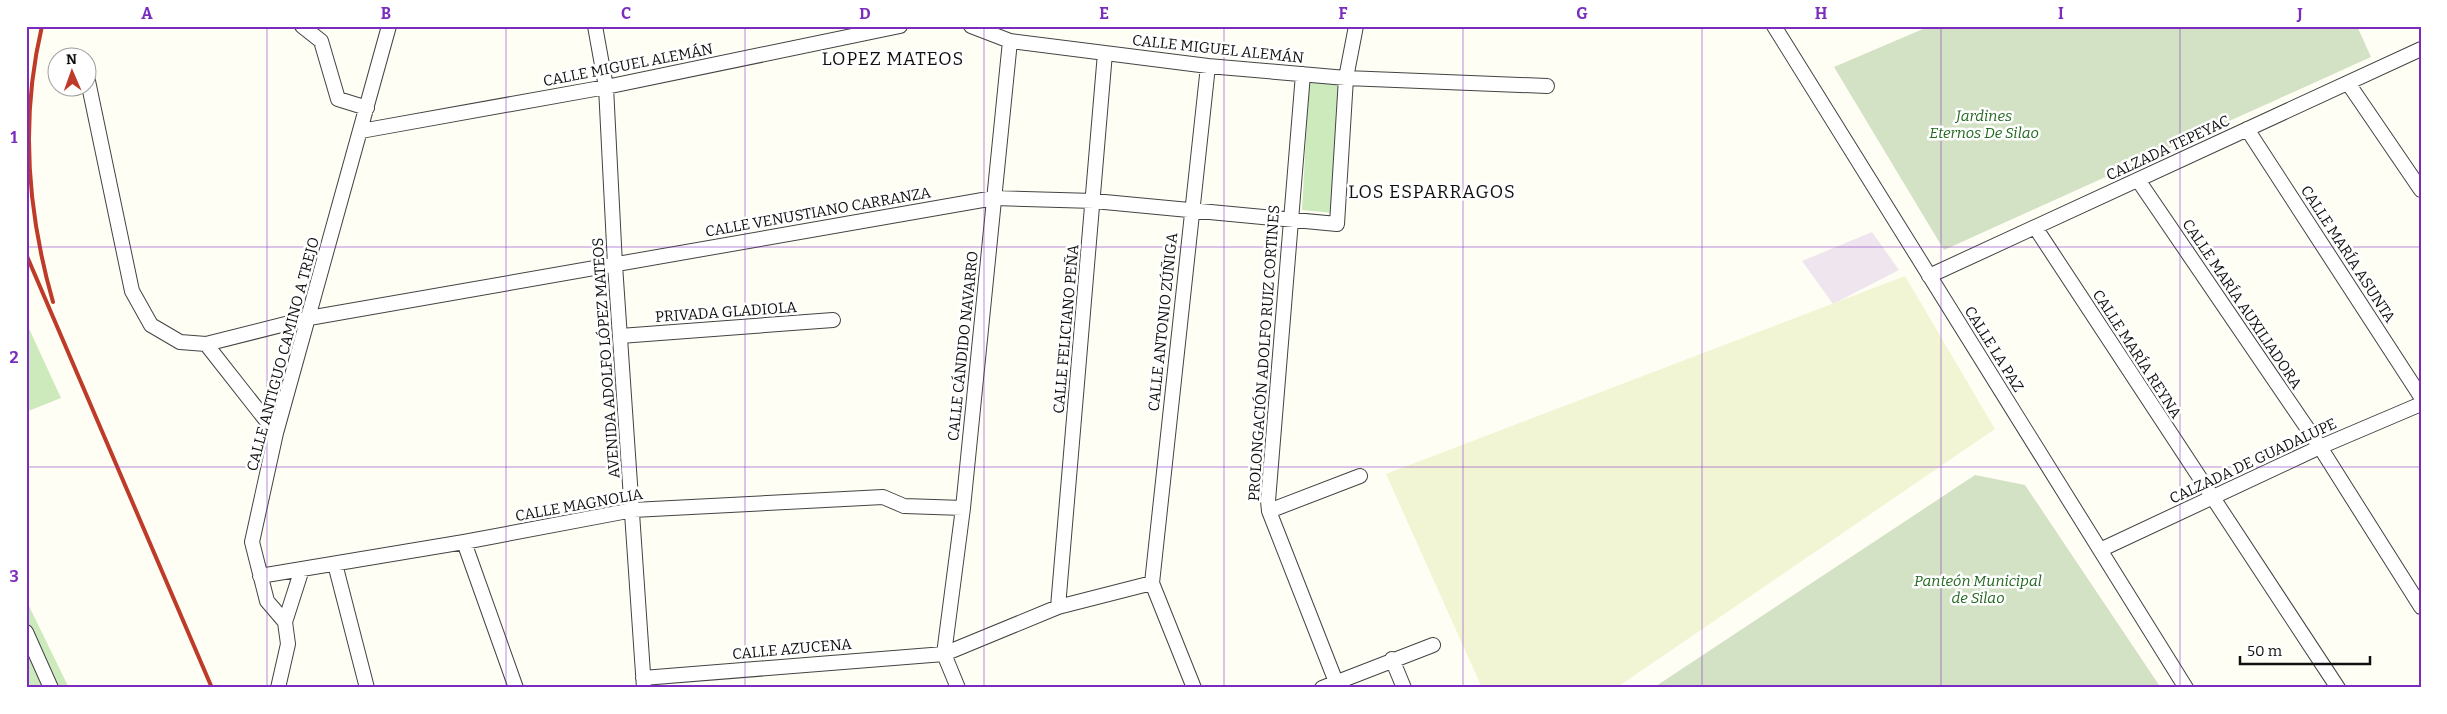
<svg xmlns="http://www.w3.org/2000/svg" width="2447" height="714" font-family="Bitter,serif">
	<rect width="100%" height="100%" fill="#fffef4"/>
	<path fill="#eee5ee" d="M1872,232L1899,270L1833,304L1802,261Z"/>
	<path fill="#f2f5d4" d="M1905,276L1995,429L1616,688H1482L1386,474Z"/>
	<path fill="#cdeabd" d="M1309,82L1339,85L1333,213L1302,210Z
		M26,322L61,398L26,412Z
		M26,600L69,688H26Z"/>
	<path fill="#d3e2c4" d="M1930,26H2357L2371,57L1944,250L1834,67Z
		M1975,475L2025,485L2161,688H1653Z"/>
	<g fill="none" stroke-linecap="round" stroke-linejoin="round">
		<defs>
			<path id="street" d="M302,26L321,41L338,99L367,108
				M595,26L606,87L615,265L644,688
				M971,26L1010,41L1208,66L1346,78L1547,86
				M1774,26L2186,688
				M1303,74L1268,501L1269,511L1336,682
				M88,81L132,291L151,325L180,342L206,344L309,318L994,198L1094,201L1337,224L1346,78L1356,26
				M2348,83L2421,190
				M2247,129L2421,397
				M361,131L606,87L900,26
				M2138,180L2320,447L2421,607
				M2035,227L2338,688
				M1929,276L2421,49
				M620,336L833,320
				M206,344L276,433
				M1269,511L1360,476
				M464,542L516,688
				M2100,550L2320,447L2421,404
				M335,564L367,688
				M260,576L464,542L633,510L883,497L904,506L963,508
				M1058,607L1105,53
				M285,622L302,569
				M26,632L51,688
				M1392,659L1404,688
				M643,678L944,654L1058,607L1152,583
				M278,688L288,644L285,622L267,601L252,542L276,433L389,26
				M958,688L944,654L963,508L1010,41
				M1194,688L1152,583L1208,66
				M1322,688L1433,645"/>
		</defs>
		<use href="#street" stroke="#434343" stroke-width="16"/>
		<use href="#street" stroke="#fff" stroke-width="14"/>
		<path stroke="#bf3b29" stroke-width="4" d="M42,26C20,119 27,211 53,302
			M26,254L212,688"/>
	</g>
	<path fill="none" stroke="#7b2cbf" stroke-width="1" stroke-opacity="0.55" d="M267,26V688M506,26V688M745,26V688M984,26V688M1224,26V688M1463,26V688M1702,26V688M1941,26V688M2180,26V688M26,247H2421M26,467H2421"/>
	<g text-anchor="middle" stroke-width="5" stroke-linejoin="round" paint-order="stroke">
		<g font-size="15" fill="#101010" stroke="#fff">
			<text transform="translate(1218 49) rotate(6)" y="5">CALLE MIGUEL ALEMÁN</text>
			<text transform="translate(628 65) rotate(-11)" y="5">CALLE MIGUEL ALEMÁN</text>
			<text transform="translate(2168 148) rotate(-25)" y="5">CALZADA TEPEYAC</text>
			<text transform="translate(818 212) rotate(-10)" y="5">CALLE VENUSTIANO CARRANZA</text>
			<text transform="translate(2348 254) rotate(57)" y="5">CALLE MARÍA ASUNTA</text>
			<text transform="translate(2242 304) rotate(56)" y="5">CALLE MARÍA AUXILIADORA</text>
			<text transform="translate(726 312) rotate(-4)" y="5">PRIVADA GLADIOLA</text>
			<text transform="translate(1163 322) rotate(-84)" y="5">CALLE ANTONIO ZÚÑIGA</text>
			<text transform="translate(1066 329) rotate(-85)" y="5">CALLE FELICIANO PEÑA</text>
			<text transform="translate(963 346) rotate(-84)" y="5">CALLE CÁNDIDO NAVARRO</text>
			<text transform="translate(1994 349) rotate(58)" y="5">CALLE LA PAZ</text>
			<text transform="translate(1264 353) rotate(-86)" y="5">PROLONGACIÓN ADOLFO RUIZ CORTINES</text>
			<text transform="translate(283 354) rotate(-75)" y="5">CALLE ANTIGUO CAMINO A TREJO</text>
			<text transform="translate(2137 354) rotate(57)" y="5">CALLE MARÍA REYNA</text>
			<text transform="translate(606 358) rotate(-94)" y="5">AVENIDA ADOLFO LÓPEZ MATEOS</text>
			<text transform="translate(2253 461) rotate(-25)" y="5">CALZADA DE GUADALUPE</text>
			<text transform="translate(579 505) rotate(-10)" y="5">CALLE MAGNOLIA</text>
			<text transform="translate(792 649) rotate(-5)" y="5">CALLE AZUCENA</text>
		</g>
		<g font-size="15" font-style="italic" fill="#236820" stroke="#fff">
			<text x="1984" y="121">Jardines<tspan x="1984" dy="17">Eternos De Silao</tspan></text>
			<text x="1978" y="586">Panteón Municipal<tspan x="1978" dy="17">de Silao</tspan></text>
		</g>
		<g font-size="18" letter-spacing="1" fill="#101010" stroke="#fff">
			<text x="893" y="65">LOPEZ MATEOS</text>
			<text x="1432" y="198">LOS ESPARRAGOS</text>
		</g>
	</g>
	<rect width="2447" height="714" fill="none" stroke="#ffffff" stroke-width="55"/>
	<g transform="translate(72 72) rotate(358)"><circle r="24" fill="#ffffff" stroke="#9f9f9f"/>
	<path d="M0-4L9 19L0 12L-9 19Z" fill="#bf3b29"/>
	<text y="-8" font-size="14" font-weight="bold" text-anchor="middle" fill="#101010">N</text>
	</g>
	<path d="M2240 656v8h130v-8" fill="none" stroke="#101010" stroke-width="2.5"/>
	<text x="2247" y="656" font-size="15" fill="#101010" stroke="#ffffff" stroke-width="4" paint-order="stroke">50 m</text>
	<rect x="28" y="28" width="2392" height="658" fill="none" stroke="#7b2cbf" stroke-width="2"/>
	<g font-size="16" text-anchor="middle" font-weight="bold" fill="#7b2cbf">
		<text x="147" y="19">A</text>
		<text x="386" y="19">B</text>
		<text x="626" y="19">C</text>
		<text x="865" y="19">D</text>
		<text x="1104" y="19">E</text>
		<text x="1343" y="19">F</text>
		<text x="1582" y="19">G</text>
		<text x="1821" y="19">H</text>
		<text x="2061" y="19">I</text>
		<text x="2300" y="19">J</text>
		<text x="14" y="143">1</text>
		<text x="14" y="363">2</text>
		<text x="14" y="582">3</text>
	</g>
</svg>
